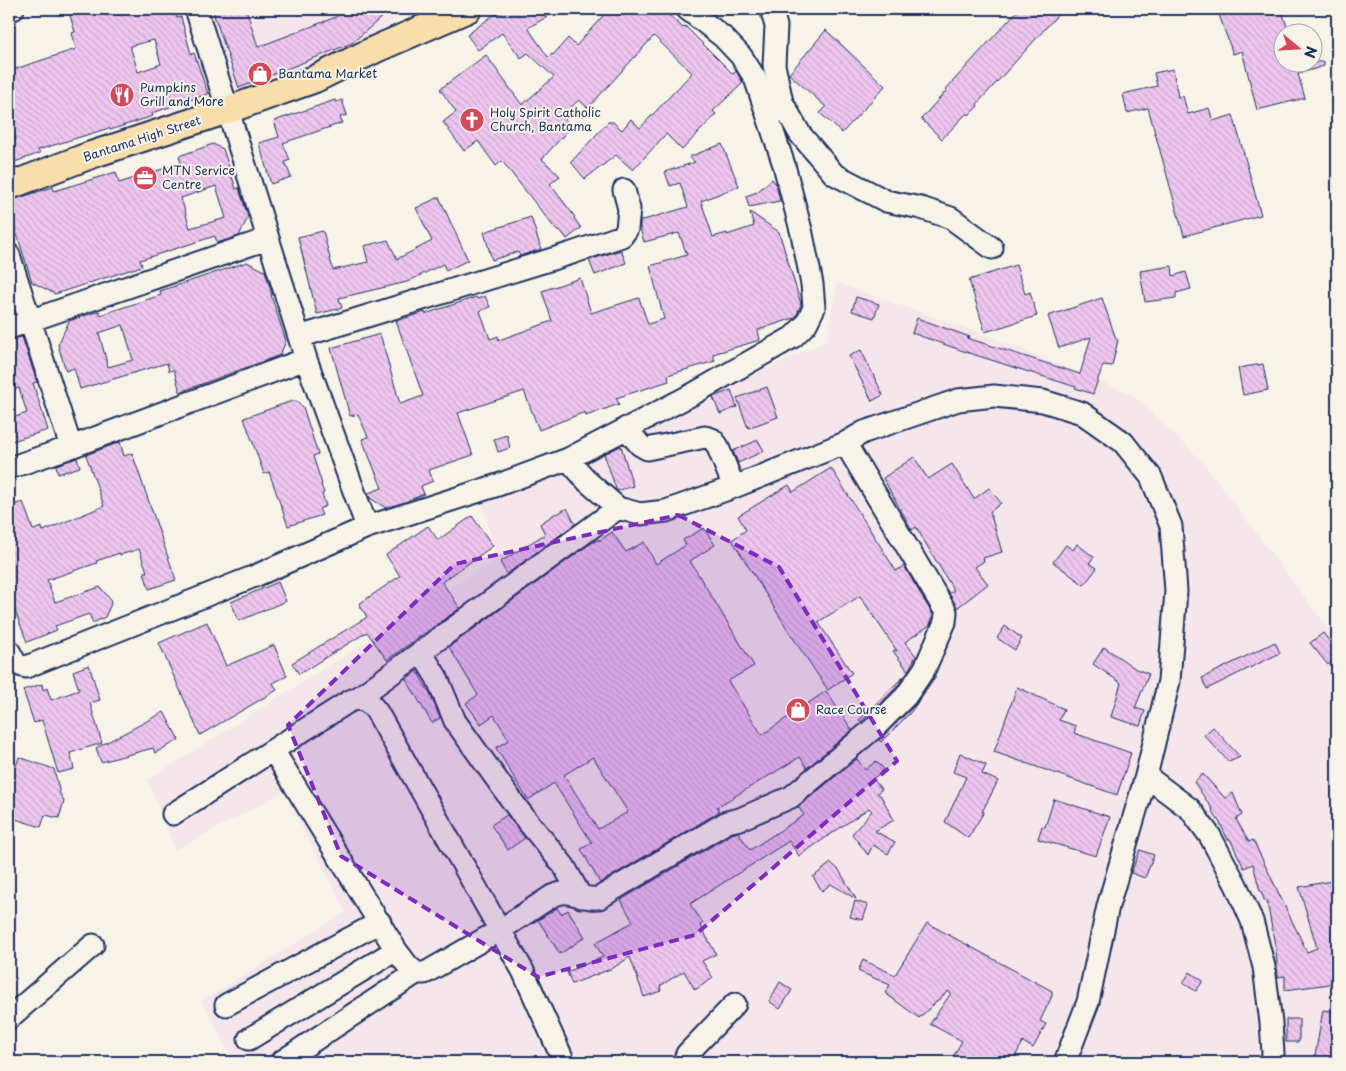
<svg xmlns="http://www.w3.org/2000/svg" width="1346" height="1071" font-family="'Playpen Sans',sans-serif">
	<defs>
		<pattern id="building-back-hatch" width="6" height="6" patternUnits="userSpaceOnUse" patternTransform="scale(1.25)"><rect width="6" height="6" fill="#eec6ef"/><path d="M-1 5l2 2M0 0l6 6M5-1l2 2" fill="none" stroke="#ccaacf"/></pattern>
	</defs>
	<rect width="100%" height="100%" fill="#f7f3e8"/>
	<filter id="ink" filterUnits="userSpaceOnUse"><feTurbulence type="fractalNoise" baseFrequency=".02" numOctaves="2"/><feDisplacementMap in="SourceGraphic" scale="10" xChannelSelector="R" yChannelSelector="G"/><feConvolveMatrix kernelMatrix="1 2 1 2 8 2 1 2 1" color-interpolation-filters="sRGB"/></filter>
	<g filter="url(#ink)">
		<path fill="#f4e6ea" d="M203,9H407L360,47L233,101Z
			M837,283L1001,341L1133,395L1201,460L1337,640V1062H235L202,1001L346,912L284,792L175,850L148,780L497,559L481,499L827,341Z"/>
		<path fill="url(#building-back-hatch)" stroke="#1b2f5e" fill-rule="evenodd" d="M68,9H175L177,18L181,17L191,54L194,53L208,94L152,113L153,116L110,130L109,128L38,150L40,153L9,164V142L16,140L9,115V71L76,49L72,33L75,32ZM154,40L161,64L138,72L130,46Z
			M212,9H246L258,47L336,17L345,9H391L352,43L239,88Z
			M508,9H560L528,28L548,57L552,54L553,55L568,38L576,46L609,9H663L683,28L685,26L733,74L736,71L743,83L713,111L716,114L682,150L666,134L633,170L616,155L585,179L571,162L608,122H613L622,130L631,119L640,128L692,73L654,36L588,108L579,100L562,115L571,127L542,159L560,176L550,184L575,217L574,218L581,228L567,239L560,230L557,231L502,161L496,166L478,141L464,151L443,122L456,112L440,89L486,55L522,105L554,77L528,53L521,58L502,33L478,50L467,35L492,16Z
			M1019,9H1063L977,104L978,106L969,115L967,113L942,139L921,119L946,91L945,90Z
			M1217,9H1281L1289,32H1284V62H1324V66L1298,74L1305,98L1257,110L1242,51L1233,54Z
			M826,30L885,86L842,133L820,113L826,107L789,74Z
			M1173,69L1178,97L1183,96L1188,114L1209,108L1213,121L1233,115L1261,215L1184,236L1148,108L1127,113L1123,94L1157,86L1154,73Z
			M335,100L336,102L342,100L347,115L340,117L342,123L283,143L290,160L285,162L291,177L271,184L259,143L279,137L274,121Z
			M213,144L223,149L236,189L239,188L248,217L239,236L217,243L215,236L140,260L142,266L55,294L32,282L9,209V201L53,187L54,191L116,172L119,183L181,163L179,156ZM216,186L226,218L190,228L181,198Z
			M722,144L739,186L701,201L713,237L727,233V235L754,226L750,212L779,232L801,304L796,317L794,318L758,330L760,340L713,354L715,361L668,375L669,381L616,398L619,404L586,416L585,412L539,430L524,391L458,413L473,455L429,470L433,481L421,486L424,494L405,502L386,508L370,498L368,493L382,488L362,439L368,437L358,414L350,416L331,348L380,334L400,404L423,396L396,321L425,312V314L476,297L477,299L485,296L490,307L480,311L490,339L498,336L499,340L552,321L542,291L580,278L591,313L639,298L648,324L664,319L650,266L687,255L679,233L644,242L640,228V221L688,207L680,183L670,186L665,172L695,162L689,157Z
			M772,179L776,184L780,201L749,207L746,196L757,192Z
			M439,197L468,260L446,271L443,264L407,282L339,298L342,308L317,314L298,237L323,231L333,270L368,262L364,246L388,240L397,259L432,241L416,208Z
			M531,217L541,249L520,256L518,252L492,260L484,232Z
			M621,250L626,263L595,275L589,260Z
			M247,262L265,271L272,295H271L286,341L280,355L180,392L174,370L169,371L167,363L80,389L74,368L66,371L58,345L69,321L99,311L100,315L161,295L160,291ZM123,325L133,360L108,367L99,333Z
			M1016,265L1025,294L1030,292L1037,316L985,332L969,280Z
			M1172,266L1173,276L1186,272L1191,289L1176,293V298L1145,302L1140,271Z
			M856,297L879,304L874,318L852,311Z
			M1102,298L1116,339L1118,340L1112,366L1103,365L1093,394L1075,388L1076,387L969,353L912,333L917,318L970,337L967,338L1080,374L1091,337L1059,348L1048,316Z
			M22,337L37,382L33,383L48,430L9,442V419L27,413L19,388L9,391V376L13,374L9,360V340Z
			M861,350L883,395L872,401L849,356Z
			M1263,364L1268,390L1243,395L1238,368Z
			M767,387L778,417L748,428L737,398Z
			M731,390L737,407L720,414L713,397Z
			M292,401H297L303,407L318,454L313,456L322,484L321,485L324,493L322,494L326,506L319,509L322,515L288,526L269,472L264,474L244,418Z
			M507,435L510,448L498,452L494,439Z
			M758,440L764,451L738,463L733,451Z
			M120,442L124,456L132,453L176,580L149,589L144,572H147L139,549L120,555V553L96,561L97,563L47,580L55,602L100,587L110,599L111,604L105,617L93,623L89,614L55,626L57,630L27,642L9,595V506L23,502L33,530L42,527L43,531L104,506L86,455Z
			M621,446L633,486L617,491L616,489L604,454Z
			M914,457L928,479L952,464L974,499L989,488L1001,503L990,512L1002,552L983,558L984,561L975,567L988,584L957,608L949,593L954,591L916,527L912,530L883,478Z
			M77,458L80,467L58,474L56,465Z
			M831,468L896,571L904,566L933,615L930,625L905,642L916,656L908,671L893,651L894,650L897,651L860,596L818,622L852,673L828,690L795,641L732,540L746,530L738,516L789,485L793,492Z
			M567,508L575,524L507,574L500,562L545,534L540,524L556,513L557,514Z
			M472,516L493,546L442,582L460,608L387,660L367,632L299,674L292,663L367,617L359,604L400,576L386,555L428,526L438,540Z
			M704,528L715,545L690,561L754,666L728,681L762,735L826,691L852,730L807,768L800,757L717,807L719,812L600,883L581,849L592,843L554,783L528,800L496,748L509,740L494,715L481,724L466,703L478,695L449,647L587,546L599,539V541L612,532L626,552L644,542L656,564L686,545L683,540ZM593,757L628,812L598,829L564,775Z
			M1077,544L1094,557L1089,563L1097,568L1084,585L1053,562L1066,545L1073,550Z
			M278,582L286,601L239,621L231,602Z
			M207,622L226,666L274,645L287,676L273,683L277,690L200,735L159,643Z
			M1005,626L1022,638L1015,650L997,638Z
			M1323,633L1337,651V658L1328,665L1310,643Z
			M1275,642L1280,653L1207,689L1202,678Z
			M1104,647L1136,669L1149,674L1135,708L1145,711L1140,726L1111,717L1121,683L1093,664Z
			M89,665L100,700L90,703L102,743L70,753L74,769L58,773L42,720L34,723L23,690L42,684L43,690L47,688L51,700L79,690L73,671Z
			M417,671L429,692L440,718L432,723L406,679Z
			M904,676L896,688L861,722L859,720Z
			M935,676L936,677L910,713L881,742L879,740L915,705Z
			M1017,687L1064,709L1059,720L1076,726L1074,733L1131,753L1117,795L994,752Z
			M164,712L179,740L155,753L153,748L101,762L96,748Z
			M1213,727L1240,757L1229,762L1204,735Z
			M960,753L986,765L982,774L998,781L982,812H984L968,838L945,822L966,777L953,772Z
			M19,757L54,769L60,794L64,801L59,818L45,815L41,827L9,817V764L16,766Z
			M857,759L865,770L876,761L884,769L873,779L882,789L877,793L881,796L894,820L875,831L895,842L888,854L873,845L868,855L852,834L872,811L869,808L799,856L789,841L690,904L703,923L700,925L716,954L702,961L713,978L695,990L684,971L660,986L661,991L644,997L630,957L613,968L572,984L567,972L603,957L595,943L633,922L621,900L732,834L738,832L750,850L804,815L798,807Z
			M1203,774L1225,798L1233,793L1242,815L1236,819L1249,842L1253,840L1307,952L1317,948L1299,887L1337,880V946L1333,947L1337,983L1285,990V976L1278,977L1276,951L1267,901L1265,902L1261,891H1260L1253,864L1244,868L1230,839L1228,840L1220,823L1212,811L1213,810L1194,782Z
			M1054,799L1110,817L1096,856L1038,839L1042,826L1045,827Z
			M507,815L525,838L508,850L491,825Z
			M1140,850L1154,855L1145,878L1131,873Z
			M831,863L839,870L856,899L831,884L822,891L813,877Z
			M855,901L868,905L863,920L850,917Z
			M557,908L561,914L568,910L585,937L560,954L538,920Z
			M927,923L1052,991V996L1040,1021L1046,1024L1033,1048L1023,1042L1012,1062H950L962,1041L930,1024L951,993L948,991L919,1018L885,993L890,985L858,971L863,960L895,975Z
			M1190,972L1203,981L1196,991L1183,983Z
			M780,982L792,990L780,1009L769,1001Z
			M1323,1010L1337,1012V1062H1314Z
			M1286,1019H1299V1042H1286Z"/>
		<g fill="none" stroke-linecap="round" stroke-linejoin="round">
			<defs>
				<path id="minor" d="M196,9L306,359L367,527
					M771,9L776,26L774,65L782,102L800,134L834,174L886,201L921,208L951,218L992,248
					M9,10L13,9
					M9,255L71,447
					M9,328L267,239
					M299,337L572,253L622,236L627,229L629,209L624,190
					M626,428L640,445L647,449L705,437L712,439L717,445L734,487
					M568,459L588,482L618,508L640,514L666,511L734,487L845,443L864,432L958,400L994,396L1043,401L1082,413L1123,442L1151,477L1171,526L1176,591L1169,681L1146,776L1108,906L1088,1002L1065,1062
					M9,468L71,447L306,359
					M9,651L16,664L26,667L255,576L367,527L498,485L568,459L693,394L793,337L806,324L814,308L812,284L802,234L784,165L755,78L741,56L723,37L687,9
					M421,652L437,678L455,721L520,812L564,866L581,897
					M358,698L618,508
					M273,750L396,950L408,966L416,973H425L500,930L552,896C557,894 562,892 567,893C578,894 588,900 599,898L727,822L740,819L791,797L874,728L906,696L925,668L945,622L946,612L845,443
					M1146,776L1190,809L1210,836L1236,885L1252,921L1264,967L1271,1023L1273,1053L1272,1062
					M173,814L348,702C361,695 370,702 377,712L523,971L564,1062
					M226,1005L380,922
					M9,1018L93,945
					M249,1039L396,950
					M281,1062L416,973
					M684,1062L687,1054L735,1004"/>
				<path id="major" d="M9,186L91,155L228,110L315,79L376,49L468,9"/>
			</defs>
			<use href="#minor" stroke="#1b2f5e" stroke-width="25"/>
			<use href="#major" stroke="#1b2f5e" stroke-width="30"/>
			<use href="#minor" stroke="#f7f3e8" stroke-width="21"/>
			<use href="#major" stroke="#f8deab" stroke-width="26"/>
		</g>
	</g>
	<path fill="#7b2cbf" fill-opacity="0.2" stroke="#7b2cbf" stroke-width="4" stroke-dasharray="10 6" stroke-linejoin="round" d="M678,515L779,567L897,761L695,935L538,977L341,856L288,725L455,564Z"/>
	<defs>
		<symbol id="shop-disc" viewBox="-11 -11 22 22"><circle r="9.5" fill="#d1495b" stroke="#f7f3e8"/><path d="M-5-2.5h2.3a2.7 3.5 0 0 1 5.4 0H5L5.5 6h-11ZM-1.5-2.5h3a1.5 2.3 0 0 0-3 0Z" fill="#fff"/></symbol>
		<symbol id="restaurant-disc" viewBox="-11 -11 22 22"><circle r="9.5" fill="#d1495b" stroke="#f7f3e8"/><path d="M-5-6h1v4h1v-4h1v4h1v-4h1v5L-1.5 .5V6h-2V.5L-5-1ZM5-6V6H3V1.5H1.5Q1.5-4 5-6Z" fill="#fff"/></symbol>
		<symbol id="church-disc" viewBox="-11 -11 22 22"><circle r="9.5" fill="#d1495b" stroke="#f7f3e8"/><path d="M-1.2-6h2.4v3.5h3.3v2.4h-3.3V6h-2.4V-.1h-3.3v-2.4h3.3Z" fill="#fff"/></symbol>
		<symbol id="office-disc" viewBox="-11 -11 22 22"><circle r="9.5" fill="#d1495b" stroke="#f7f3e8"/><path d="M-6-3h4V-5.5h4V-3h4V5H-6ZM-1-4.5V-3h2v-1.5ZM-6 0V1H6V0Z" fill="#fff"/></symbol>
	</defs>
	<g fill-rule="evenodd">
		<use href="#shop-disc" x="246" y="60" width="28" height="28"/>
		<use href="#restaurant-disc" x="108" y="81" width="28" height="28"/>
		<use href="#church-disc" x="458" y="106" width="28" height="28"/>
		<use href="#office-disc" x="131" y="164" width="28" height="28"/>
		<use href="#shop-disc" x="784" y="696" width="28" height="28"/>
	</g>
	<g text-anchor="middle" stroke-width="4" stroke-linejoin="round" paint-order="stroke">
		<g font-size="12" fill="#1b2f5e" stroke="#f7f3e8" text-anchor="start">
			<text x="278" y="78">Bantama Market</text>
			<text x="140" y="92">Pumpkins<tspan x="140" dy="14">Grill and More</tspan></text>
			<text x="490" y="117">Holy Spirit Catholic<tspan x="490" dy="14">Church, Bantama</tspan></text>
			<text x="162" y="175">MTN Service<tspan x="162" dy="14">Centre</tspan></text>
			<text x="816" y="714">Race Course</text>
		</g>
		<g font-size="12" fill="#1b2f5e" stroke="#f7f3e8">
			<text transform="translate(142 139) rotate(-18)" y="4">Bantama High Street</text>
		</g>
	</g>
	<rect width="1346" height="1071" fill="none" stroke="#f7f3e8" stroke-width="30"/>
	<rect x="15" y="15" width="1316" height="1041" fill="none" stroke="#1b2f5e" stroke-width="2" filter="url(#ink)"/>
	<g transform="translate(1298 48) rotate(108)"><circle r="24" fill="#f7f3e8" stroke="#9fa5b1"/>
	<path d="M0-4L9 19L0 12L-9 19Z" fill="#d1495b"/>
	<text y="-8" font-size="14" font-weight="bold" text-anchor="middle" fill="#1b2f5e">N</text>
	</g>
</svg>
